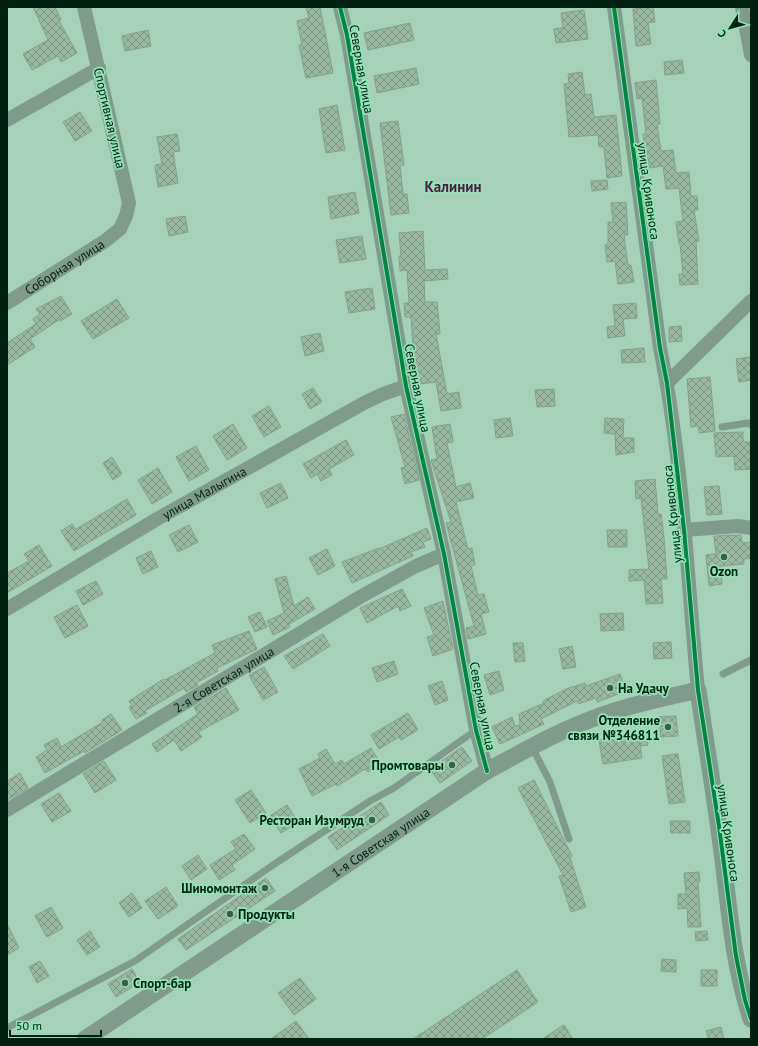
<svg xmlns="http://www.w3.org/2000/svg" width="758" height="1046" font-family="'PT Sans',sans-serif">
	<defs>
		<pattern id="building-cross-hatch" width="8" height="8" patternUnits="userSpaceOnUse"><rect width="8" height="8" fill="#9bb9a1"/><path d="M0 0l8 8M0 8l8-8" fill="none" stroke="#7c9682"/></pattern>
	</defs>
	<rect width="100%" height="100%" fill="#a4d1b8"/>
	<path fill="url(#building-cross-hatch)" stroke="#83a089" d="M33,7H55L61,20L59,21L77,53L61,62L58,56L32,70L23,54L48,40Z
		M306,7H320L333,73L306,78L299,45H302L297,21L309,18Z
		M653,7L655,22L648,23L651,44L636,46L633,9Z
		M584,10L588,39L556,43L554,29L563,28L561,13Z
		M410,23L414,40L368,50L364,33Z
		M148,30L151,46L125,51L122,36Z
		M682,60L684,73L665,75L664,62Z
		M416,68L419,84L377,93L374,76Z
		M582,72L585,95L591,94L594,117L616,115L622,176L607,178L604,147H599L598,135L569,137L564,84L569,83L568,74Z
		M656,80L660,124H657L661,151L673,150L676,173L689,172L691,196H697L698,210H694L699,241L696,242L698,284L680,285L679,274H683L680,244H679L676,222L683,221L679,188L666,189L663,166L649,168L647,150H645L643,134H646L642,98L637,99L635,83Z
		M337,105L345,150L326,153L319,109Z
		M80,112L92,131L75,141L63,122Z
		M398,121L404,165L400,166L403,194H407L409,213L391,215L380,123Z
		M177,134L180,151L173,152L178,183L158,187L155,165L162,164L157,137Z
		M607,180L608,189L592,191L591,181Z
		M355,192L359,213L331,219L328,197Z
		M626,202L628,235H624L628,265H631L634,282L618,284L615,261L607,262L605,245L608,244V222H613L611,203Z
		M185,216L188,232L169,236L166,219Z
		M423,231L425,270L447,269L448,279L424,281L425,302H437L440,334H436L447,394L459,392L461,408L441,411L436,382L419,384L414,356L411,357L410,344H413L411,317H405L404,303H409L407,270L400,271L399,256H401L399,233Z
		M362,236L366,259L340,263L336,240Z
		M372,288L375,309L349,313L345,292Z
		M61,296L72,314L60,321V319L30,339L35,347L7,365V343L36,324L33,319L40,314L36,309Z
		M117,299L129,318L93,339L81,321Z
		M636,303L637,318L623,319L625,336L608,338L607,327L615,326L613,305Z
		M681,326L682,341L669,342V327Z
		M320,333L324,351L305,356L301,337Z
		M644,348L645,362L622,363L621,350Z
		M751,357V380L739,382L736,359Z
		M710,377L715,431L699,433L698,426L691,427L687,379Z
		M313,388L322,402L310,409L302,394Z
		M554,389L555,406L537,407L535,390Z
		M269,406L281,427L264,437L252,416Z
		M404,414L419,480L405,484L401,468L405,467L391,417Z
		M510,418L513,436L496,438L494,420Z
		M605,418L624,419L623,438H634V452L616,455L615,434L604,433Z
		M233,424L247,448L227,460L213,436Z
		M450,424L453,442L447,443L456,487L470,483L474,498L456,502L468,549L472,548L475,565L471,566L478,595L484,594L489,612L481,614L486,634L468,639L466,628L474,626L446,523L451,522L431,460L437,459L432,427Z
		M743,432V442H750L751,469L735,470L734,456L716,457L714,433Z
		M346,440L354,455L329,469L332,475L321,481L317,474L311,478L303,464Z
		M196,446L209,470L189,481L176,457Z
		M112,457L122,474L113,480L103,463Z
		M158,468L172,492L152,504L138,480Z
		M655,479L658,514H661L664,537L667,579H661L663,603L646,604L644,580L629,581V570L649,569L641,498L636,499L635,481Z
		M281,483L288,498L267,508L260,493Z
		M719,486L722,514L707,515L704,487Z
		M127,499L136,515L74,551L61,531L72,524L76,529Z
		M189,525L198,542L178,552L169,535Z
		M427,528L431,539L423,542L425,547L411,552L413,556L352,583L342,562L379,548V549Z
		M607,530H627V547H608Z
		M741,535L742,543L751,542V558L744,559V564L720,566L722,584L709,586L706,555L716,554L714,536Z
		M39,545L52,566L7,593V573L29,561L24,554Z
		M327,549L335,566L318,575L309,558Z
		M151,551L158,567L143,574L136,558Z
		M286,576L294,606L308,597L315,609L289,624L290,627L273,635L267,621L284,613L275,579Z
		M96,581L103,594L83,605L76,591Z
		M402,589L411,606L400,611L398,606L367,623L360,608Z
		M443,601L453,649L433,656L427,637L434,635L424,608Z
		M77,605L88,626L65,638L54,617Z
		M260,612L267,627L255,632L248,617Z
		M623,613L624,630L601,631L600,614Z
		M249,631L257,649L217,668L218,671L196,683L198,685L186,692L184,688L145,711L147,713L136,719L129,707L132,706L129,701L164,679L165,680L215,653L212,645Z
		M323,634L330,646L293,669L284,656Z
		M671,642L672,658L654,659L653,643Z
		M513,643H523L525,661L515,662Z
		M572,646L576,667L563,669L559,649Z
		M394,661L398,674L377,682L372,668Z
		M264,667L278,692L263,700L249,675Z
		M499,671L504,690L490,695L484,675Z
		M620,674L626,691L597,702L596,698L578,704L577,701L541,719L544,724L500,744L492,727L512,717L515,726L520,725L519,714L544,703L543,701L566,689L585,683L586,686Z
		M442,681L448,700L435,705L428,686Z
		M226,688L239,710L198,732L202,737L181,751L174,740L157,752L152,744L198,714L194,707Z
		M408,713L418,730L401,740L399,737L379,749L371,735Z
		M111,714L122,730L85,753L84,751L45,773L36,757L47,750L44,745L57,738L61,747L103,722L102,720Z
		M676,716L678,736L661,737L659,717Z
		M646,733L648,745L640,746L642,758L603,764L599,740Z
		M462,747L472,761L440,783L430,769Z
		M371,748L381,764L368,772L365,769L337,786L336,784L312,796L299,769L320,758L318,754L326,749L335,764L342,760L344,764Z
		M678,754L685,802L669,804L662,756Z
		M104,761L116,780L95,793L83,774Z
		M20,773L28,788L7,800V781Z
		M534,780L572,856L570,858L586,907L571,912L559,876L563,875L518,788Z
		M251,790L266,813L250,823L235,800Z
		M59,793L71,811L52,822L41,804Z
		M381,802L389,815L337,850L328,837Z
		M287,805L298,822L281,833L270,816Z
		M670,821H690V833H671Z
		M244,834L255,849L232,865L235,870L219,880L210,865L236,849L231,842Z
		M198,855L207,869L191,880L182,866Z
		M699,872L700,882H698L701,927H688L687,908L678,909V894H686L684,873Z
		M266,878L275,891L186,950L178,939Z
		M166,887L178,906L158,919L145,901Z
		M132,893L142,908L129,917L119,903Z
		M51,907L63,928L47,937L35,916Z
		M7,924L19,948L7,955Z
		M90,931L100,947L87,955L77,940Z
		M707,931L708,940L696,941L695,932Z
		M662,959L676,960V972L661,971Z
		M40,961L49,976L37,983L29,967Z
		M132,969L140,982L116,997L108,984Z
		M517,970L538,1002L482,1039H413Z
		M701,970H717V986H701Z
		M300,978L316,999L294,1015L278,993Z
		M296,1021L309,1039H271Z
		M564,1025L573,1039H542Z
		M721,1027L724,1039H709L706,1031Z"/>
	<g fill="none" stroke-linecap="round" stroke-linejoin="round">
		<path stroke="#809a8b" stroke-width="7" d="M722,427L748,423L751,425
			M723,674L751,660
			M532,747L550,782L569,839
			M7,1028L135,961L270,867L370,801L394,788L476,730"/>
		<g stroke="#809a8b" stroke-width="14">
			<path d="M340,7L347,35L406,386L444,554L476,730L487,771"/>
			<path d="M614,7L660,348C683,460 687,576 698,690"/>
			<path d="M742,7L751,55"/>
			<path d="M7,120L99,68"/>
			<path id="s1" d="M7,303L105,241L120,229L126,216L129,203L84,7"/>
			<path d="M667,383L751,301"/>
			<path d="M684,530L738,526L751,528"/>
			<path id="s2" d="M7,609L157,519L364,403L383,394L406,386"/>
			<path id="s3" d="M7,810L360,597L416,566L444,554"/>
		</g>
		<path stroke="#809a8b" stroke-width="17" id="s4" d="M85,1039L487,771C524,751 560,730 600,716C631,704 665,698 698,690C706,744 715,798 722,852C729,907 733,965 751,1019"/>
		<defs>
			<path id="cycleway" d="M340,7L347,35L406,386L444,554L476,730L487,771
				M614,7L660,348L667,383L684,530L698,690L719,826L736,956L745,1000L751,1019"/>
		</defs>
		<use href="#cycleway" stroke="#92e3b5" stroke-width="6"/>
		<use href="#cycleway" stroke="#00873e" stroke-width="4"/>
	</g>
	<g fill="#395e4b" stroke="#92e3b5" stroke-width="1.5">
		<circle cx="724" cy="557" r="4"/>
		<circle cx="610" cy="688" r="4"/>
		<circle cx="668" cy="727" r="4"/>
		<circle cx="452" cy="765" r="4"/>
		<circle cx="372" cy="820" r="4"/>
		<circle cx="265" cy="888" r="4"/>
		<circle cx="230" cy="914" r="4"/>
		<circle cx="125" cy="983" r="4"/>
	</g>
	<g text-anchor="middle" stroke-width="3.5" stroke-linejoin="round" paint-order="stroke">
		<g font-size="13" fill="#002010" stroke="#92e3b5">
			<text transform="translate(362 69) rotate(80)" y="5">Северная улица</text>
			<text transform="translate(110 118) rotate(77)" y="5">Спортивная улица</text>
			<text transform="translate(649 191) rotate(82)" y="5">улица Кривоноса</text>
			<text dy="5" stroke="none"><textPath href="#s1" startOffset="68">Соборная улица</textPath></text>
			<text transform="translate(418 388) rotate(79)" y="5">Северная улица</text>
			<text dy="5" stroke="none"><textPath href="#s2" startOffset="229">улица Малыгина</textPath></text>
			<text transform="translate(672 514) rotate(-96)" y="5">улица Кривоноса</text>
			<text dy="5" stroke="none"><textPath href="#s3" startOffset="253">2-я Советская улица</textPath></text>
			<text transform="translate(483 706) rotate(79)" y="5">Северная улица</text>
			<text transform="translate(729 833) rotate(82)" y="5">улица Кривоноса</text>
			<text dy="5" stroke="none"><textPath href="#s4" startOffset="355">1-я Советская улица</textPath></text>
		</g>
		<g font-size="13" font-weight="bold" fill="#002010" stroke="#92e3b5" text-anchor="end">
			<text x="724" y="576" text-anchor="middle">Ozon</text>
			<text x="618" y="693" text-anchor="start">На Удачу</text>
			<text x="660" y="725">Отделение<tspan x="660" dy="15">связи №346811</tspan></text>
			<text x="444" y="770">Промтовары</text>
			<text x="364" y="825">Ресторан Изумруд</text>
			<text x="257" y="893">Шиномонтаж</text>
			<text x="238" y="919" text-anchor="start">Продукты</text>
			<text x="133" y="988" text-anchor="start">Спорт-бар</text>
		</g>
		<g font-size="15" font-weight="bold" fill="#511943" stroke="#92e3b5">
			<text x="453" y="192">Калинин</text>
		</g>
	</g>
	<rect width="758" height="1046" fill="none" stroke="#002010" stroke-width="16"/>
	<g transform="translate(730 28) rotate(234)" stroke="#92e3b5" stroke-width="3" paint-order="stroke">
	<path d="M0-3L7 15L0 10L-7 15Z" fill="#002010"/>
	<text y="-6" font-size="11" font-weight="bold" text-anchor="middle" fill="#002010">С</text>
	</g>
	<path d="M10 1030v6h91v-6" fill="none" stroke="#002010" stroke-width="2"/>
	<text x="16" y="1030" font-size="12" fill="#002010" stroke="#92e3b5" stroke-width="3" paint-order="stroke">50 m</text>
</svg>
